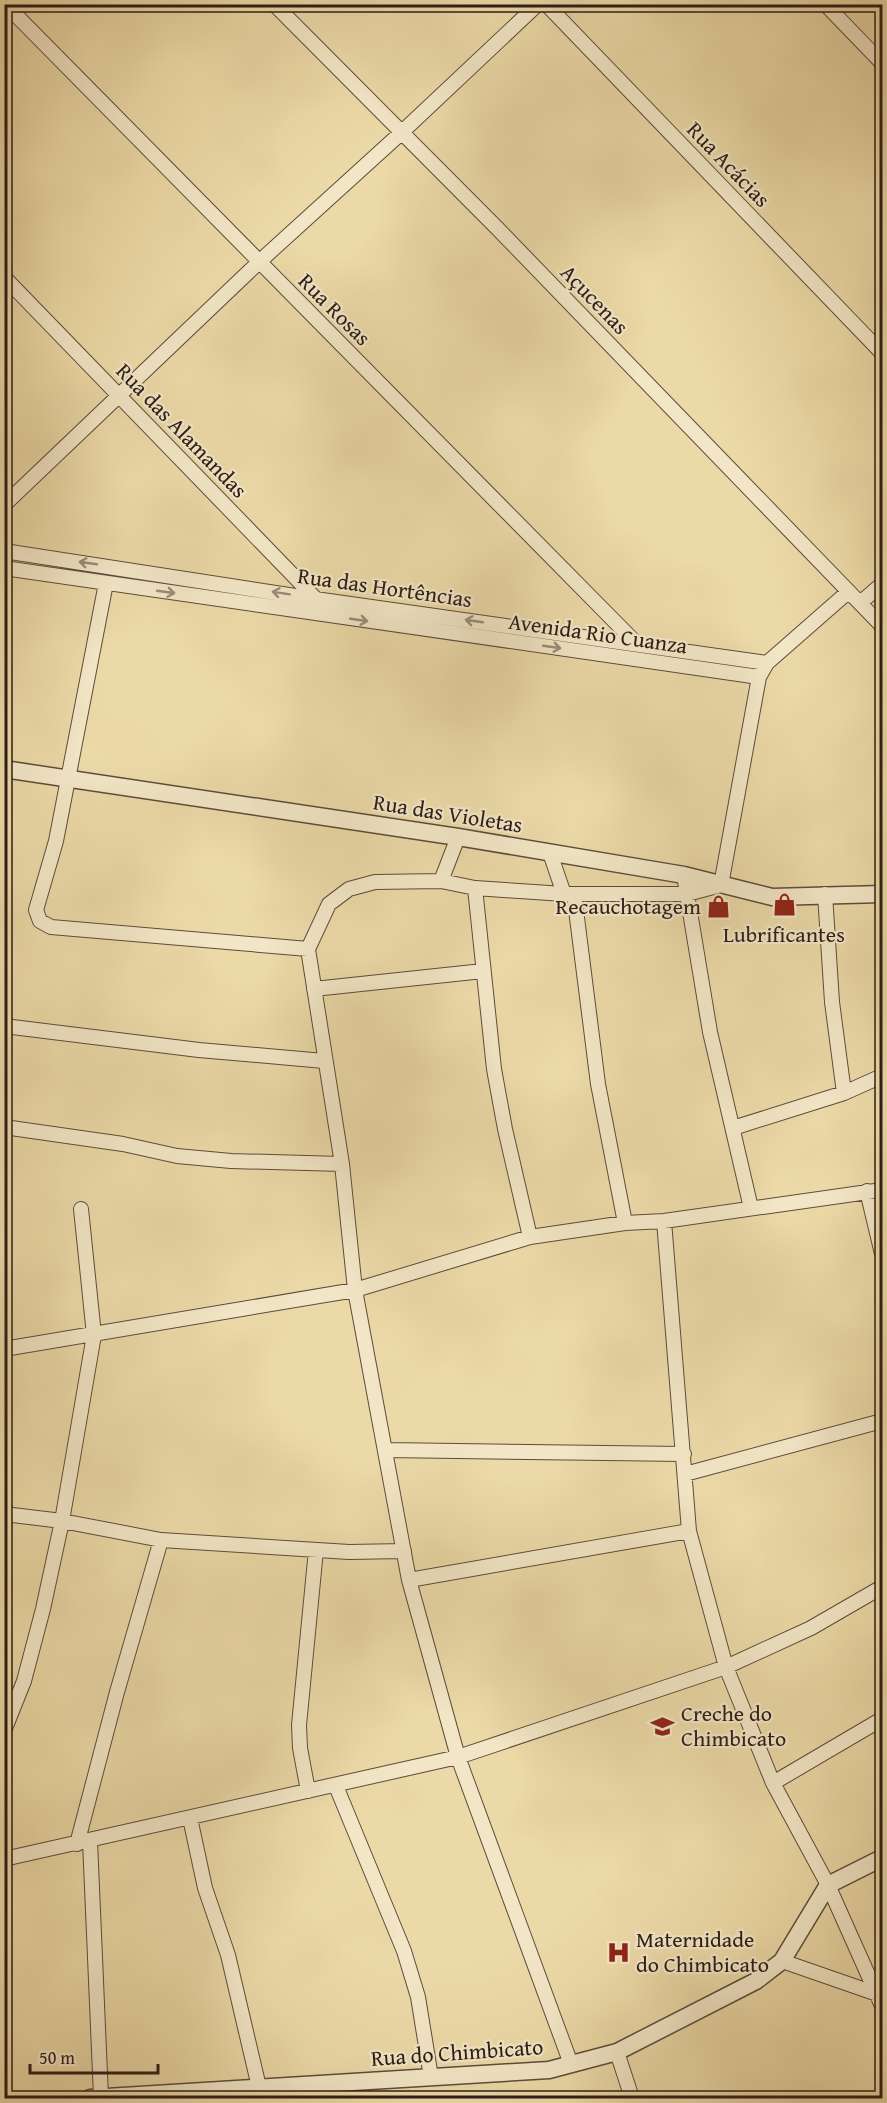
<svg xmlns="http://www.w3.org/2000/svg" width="887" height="2103" font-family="'Gentium Book Plus',serif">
	<rect width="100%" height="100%" fill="#ebd9a7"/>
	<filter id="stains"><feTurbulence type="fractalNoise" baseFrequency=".00333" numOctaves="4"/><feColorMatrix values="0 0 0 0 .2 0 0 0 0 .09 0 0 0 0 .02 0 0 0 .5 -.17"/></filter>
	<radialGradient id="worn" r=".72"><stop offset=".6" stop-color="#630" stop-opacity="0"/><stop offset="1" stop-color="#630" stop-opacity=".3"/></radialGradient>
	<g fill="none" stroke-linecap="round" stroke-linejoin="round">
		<defs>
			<path id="minor" d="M5,4L636,643
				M274,4L498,229L882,626
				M546,4L882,353
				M825,4L882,63
				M4,277L316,599
				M4,505L259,262L401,133L538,4
				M4,551L315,599L767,663L759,677L721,885L687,894L710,1032L751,1208
				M4,568L759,677
				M106,583L56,841L36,910L40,921L51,927L308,949
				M860,603L882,584
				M767,663L848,592
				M550,853L564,894
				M441,881L458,837
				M475,888L494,1069L505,1129L530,1237
				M574,894L598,1084L625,1223
				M825,894L832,1002L844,1093
				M314,989L483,971
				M4,1026L199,1050L324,1061
				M4,1127L123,1144L177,1156L231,1161L342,1164
				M733,1128L844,1093L882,1076
				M867,1191L882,1254
				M664,1221L689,1531L726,1667L773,1783L828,1885L882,2006
				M4,1349L355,1290L530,1237L625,1223L664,1221L882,1190
				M386,1450L684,1454
				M685,1474L882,1421
				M4,1514L62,1521L161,1540L349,1552L404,1551
				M409,1580L689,1531
				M4,1731L24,1681L43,1609L62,1521L94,1335L81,1209
				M773,1783L882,1719
				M336,1786L404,1951L418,1997L431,2077
				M308,1791L300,1748L299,1725L316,1550
				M190,1818L205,1888L228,1955L259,2087
				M90,1841L101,2097
				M77,1844L117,1692L161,1540
				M4,1859L458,1757L726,1667L811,1628L882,1587
				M782,1961L877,1994
				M617,2052L632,2098
				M571,2064L458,1757L409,1580L355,1290L342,1164L308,949L329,904L349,889L375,882L441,881L475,888L564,894H687L684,875"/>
			<path id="tertiary" d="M4,769L458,837L684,875L772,897L882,894
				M90,2098L549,2070L617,2052L756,1981L782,1961L828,1885L882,1858"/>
		</defs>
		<use href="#minor" stroke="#5c4c3b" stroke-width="16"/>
		<use href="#tertiary" stroke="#5c4c3b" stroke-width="19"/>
		<use href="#minor" stroke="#f2e6c6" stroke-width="14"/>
		<use href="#tertiary" stroke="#f2e6c6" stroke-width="16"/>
	</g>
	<defs><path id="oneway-shaft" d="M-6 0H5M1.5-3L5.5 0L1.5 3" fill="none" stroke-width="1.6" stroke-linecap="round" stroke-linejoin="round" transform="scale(1.5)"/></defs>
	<g stroke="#998c77">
		<use href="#oneway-shaft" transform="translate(88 563) rotate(-172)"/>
		<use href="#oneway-shaft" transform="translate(166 592) rotate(8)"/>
		<use href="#oneway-shaft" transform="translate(281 593) rotate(-171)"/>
		<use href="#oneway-shaft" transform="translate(359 620) rotate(8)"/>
		<use href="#oneway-shaft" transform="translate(474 621) rotate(-172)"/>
		<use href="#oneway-shaft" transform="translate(552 647) rotate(8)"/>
	</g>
	<defs>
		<symbol id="shop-bare" viewBox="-9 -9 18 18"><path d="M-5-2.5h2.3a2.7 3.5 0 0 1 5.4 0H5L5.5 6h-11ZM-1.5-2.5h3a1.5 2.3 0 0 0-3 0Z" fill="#8f2418" stroke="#f2e6c6" stroke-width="2.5" paint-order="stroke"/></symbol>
		<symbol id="school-bare" viewBox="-9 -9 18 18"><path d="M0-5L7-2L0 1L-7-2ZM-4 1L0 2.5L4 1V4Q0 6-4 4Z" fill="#8f2418" stroke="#f2e6c6" stroke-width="2.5" paint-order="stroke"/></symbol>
		<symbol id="hospital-bare" viewBox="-9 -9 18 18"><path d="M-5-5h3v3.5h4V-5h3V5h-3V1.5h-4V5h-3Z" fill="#8f2418" stroke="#f2e6c6" stroke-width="2.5" paint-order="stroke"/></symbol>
	</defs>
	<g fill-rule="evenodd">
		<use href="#shop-bare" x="768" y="888" width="33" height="33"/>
		<use href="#shop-bare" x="702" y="890" width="33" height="33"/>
		<use href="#school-bare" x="646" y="1710" width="33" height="33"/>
		<use href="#hospital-bare" x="602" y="1936" width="33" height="33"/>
	</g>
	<g text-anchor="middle" stroke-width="4.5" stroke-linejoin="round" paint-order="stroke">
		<g font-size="22" fill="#2c1d17" stroke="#f2e6c6">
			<text transform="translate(729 164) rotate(46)" y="8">Rua Acácias</text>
			<text transform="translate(595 299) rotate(46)" y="8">Açucenas</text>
			<text transform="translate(335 309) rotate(45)" y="8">Rua Rosas</text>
			<text transform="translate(182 430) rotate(46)" y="8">Rua das Alamandas</text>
			<text transform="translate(385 587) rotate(8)" y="8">Rua das Hortências</text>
			<text transform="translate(598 633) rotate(8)" y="8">Avenida Rio Cuanza</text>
			<text transform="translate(448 813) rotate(9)" y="8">Rua das Violetas</text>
			<text transform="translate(457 2052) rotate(-4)" y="8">Rua do Chimbicato</text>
		</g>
		<g font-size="22" fill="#2c1d17" stroke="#f2e6c6" text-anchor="start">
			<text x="701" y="914" text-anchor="end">Recauchotagem</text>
			<text x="784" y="942" text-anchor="middle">Lubrificantes</text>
			<text x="681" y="1721">Creche do<tspan x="681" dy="25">Chimbicato</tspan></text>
			<text x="636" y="1947">Maternidade<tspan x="636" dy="25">do Chimbicato</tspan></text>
		</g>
	</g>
	<rect width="887" height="2103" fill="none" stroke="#ebd9a7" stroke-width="24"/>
	<rect x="6" y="6" width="875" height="2091" fill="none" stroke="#2c1d17" stroke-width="3"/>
	<rect x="12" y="12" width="863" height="2079" fill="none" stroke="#2c1d17" stroke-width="1.5"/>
	<path d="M30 2064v9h128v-9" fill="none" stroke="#2c1d17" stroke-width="3"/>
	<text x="39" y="2064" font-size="18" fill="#2c1d17" stroke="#f2e6c6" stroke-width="4.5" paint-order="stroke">50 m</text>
	<rect width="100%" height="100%" filter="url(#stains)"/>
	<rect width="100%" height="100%" fill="url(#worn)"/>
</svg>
